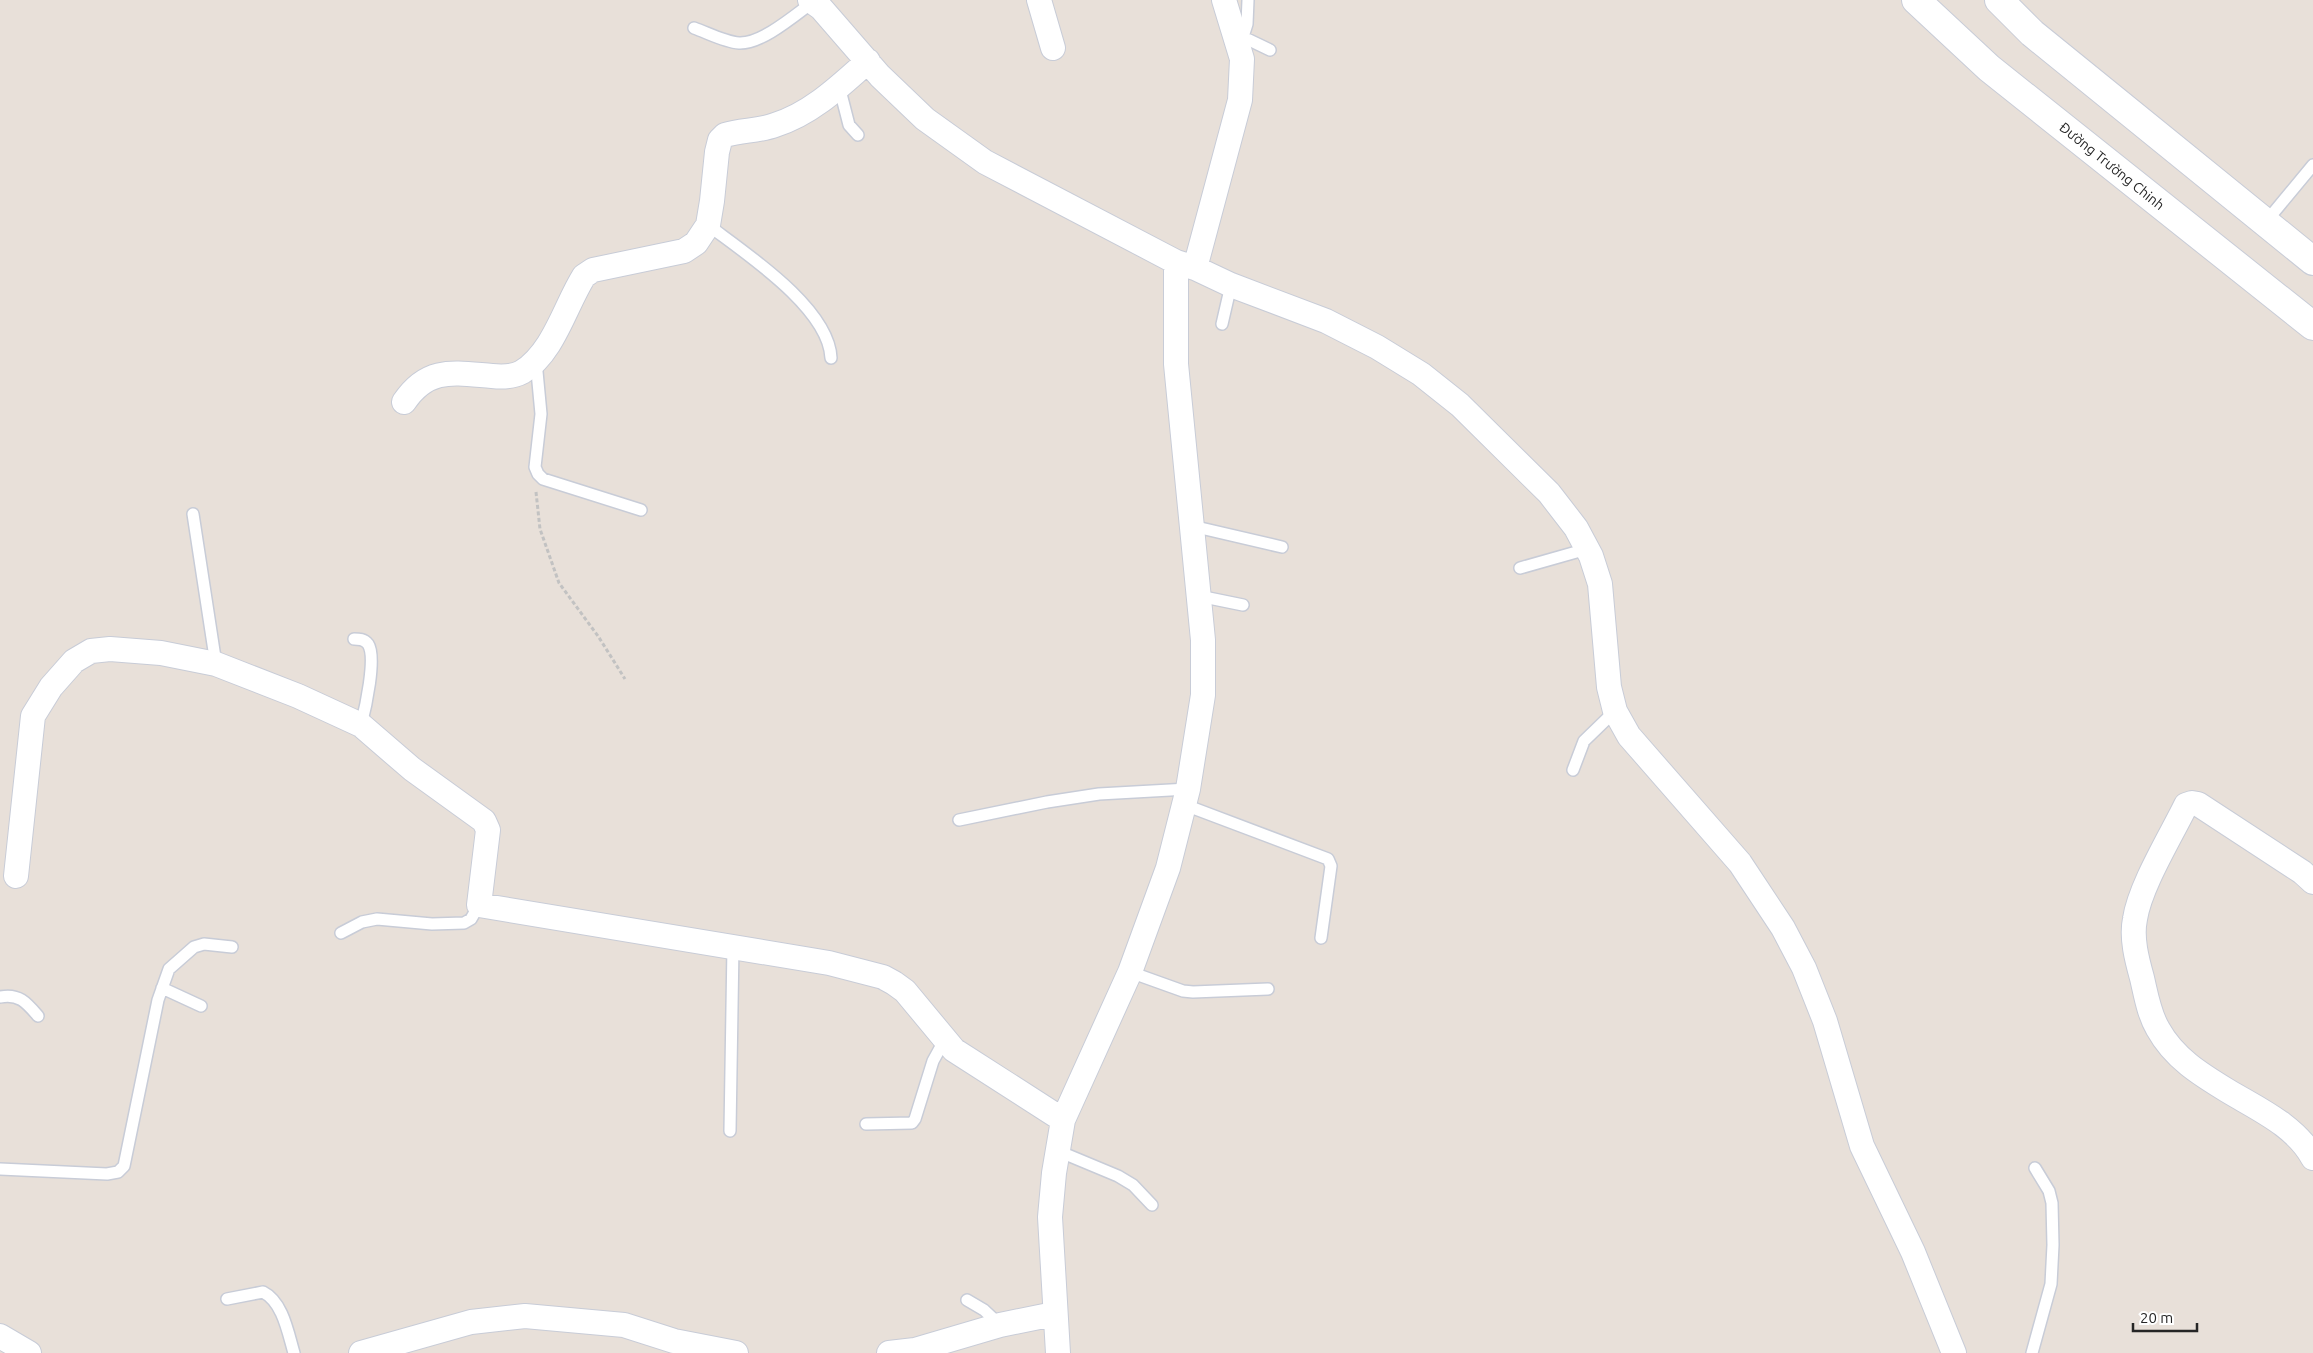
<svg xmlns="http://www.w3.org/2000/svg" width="2313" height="1353" font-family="Ubuntu,sans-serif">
	<rect width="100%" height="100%" fill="#e8e0d9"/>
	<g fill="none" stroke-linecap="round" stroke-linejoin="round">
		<defs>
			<path id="service" d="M694,28C708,33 725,42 739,43C762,44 795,15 813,2
				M1243,37L1270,50
				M1241,43L1247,24L1248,0
				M839,86L849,125L858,135
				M2265,223L2313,165
				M708,225C745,253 829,308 831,358
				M1222,324L1231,285
				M536,361L541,414L535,467L538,474L543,479L641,510
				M193,514L216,664
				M1192,526L1282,547
				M1520,568L1587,549
				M1199,596L1243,605
				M354,639C359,639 364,639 368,644C377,657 365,710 361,725
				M1573,770L1584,741L1615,711
				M1185,805L1328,859L1331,866L1321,938
				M959,820L1047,802L1099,794L1188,789
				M341,933L362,922L377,919L432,924L464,923L471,919L479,905
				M1130,972L1183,991L1193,992L1268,989
				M162,988L201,1006
				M0,997C19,993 27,1003 38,1016
				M866,1124L912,1123L915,1119L933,1061L944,1041
				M730,1131L733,946
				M1058,1151L1118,1176L1133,1185L1152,1205
				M0,1169L107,1174L118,1172L124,1166L158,1000L169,969L194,947L204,944L232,947
				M227,1299L263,1292C283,1302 288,1333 294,1353
				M967,1300L984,1310L1000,1325
				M2032,1353L2051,1284L2053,1245L2052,1203L2049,1191L2035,1168"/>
			<path id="minor" d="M810,0L821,8L880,76L925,119L985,162L1176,262L1195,268L1231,285L1326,321L1377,347L1421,374L1460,405L1549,493L1576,528L1591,556L1600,584L1609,687L1615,711L1629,736L1740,863L1783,928L1804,968L1825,1021L1862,1146L1913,1252L1954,1353
				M1039,0L1053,48
				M1195,268L1240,100L1242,59L1224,0
				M404,402C428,366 455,373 492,376C502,377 513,377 522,372C554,352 565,306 584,276L593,270L684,251L696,243L708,225L712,201L717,152L720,140L725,135C742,130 759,131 775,125C811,114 840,86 868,61
				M16,876L33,716L51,687L74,661L91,651L110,649L161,653L216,664L298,696L361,725L412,769L484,821L488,830L479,905L829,963L883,977L894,983L905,991L954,1050L1063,1120
				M2313,882L2302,872L2198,804L2192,803L2186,805C2171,836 2140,886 2135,919C2131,938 2137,960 2142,978C2146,995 2149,1014 2158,1029C2174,1058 2200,1074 2228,1091C2258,1109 2296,1126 2313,1158
				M0,1336L29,1353
				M361,1353L471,1322L525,1316L624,1325L674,1341L736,1353
				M889,1353L915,1350L1000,1325L1054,1314
				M1058,1353L1050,1217L1054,1173L1063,1120L1130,972L1168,868L1188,789L1203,695V640L1176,364V262"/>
			<path id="secondary" d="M1916,0L1989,68L2313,326
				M1999,0L2032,33L2313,261"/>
		</defs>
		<use href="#service" stroke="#c8ccd7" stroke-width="14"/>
		<use href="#minor" stroke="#c8ccd7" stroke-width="26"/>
		<use href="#secondary" stroke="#c8ccd7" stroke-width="30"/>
		<path stroke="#c2c2c2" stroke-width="3" stroke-dasharray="4 2.5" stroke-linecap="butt" d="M536,492L540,529L559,583L598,636L625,679"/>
		<use href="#service" stroke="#fff" stroke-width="11"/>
		<use href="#minor" stroke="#fff" stroke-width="24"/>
		<use href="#secondary" stroke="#fff" stroke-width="28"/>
	</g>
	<g text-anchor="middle" stroke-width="4" stroke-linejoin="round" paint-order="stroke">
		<g font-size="14" fill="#262626" stroke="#fff">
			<text transform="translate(2112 166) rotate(39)" y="5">Đường Trường Chinh</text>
		</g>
	</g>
	<path d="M2133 1323v8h64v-8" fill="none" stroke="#262626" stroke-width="2.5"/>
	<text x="2140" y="1323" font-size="15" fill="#262626" stroke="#ffffff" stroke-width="4" paint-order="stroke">20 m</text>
</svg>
